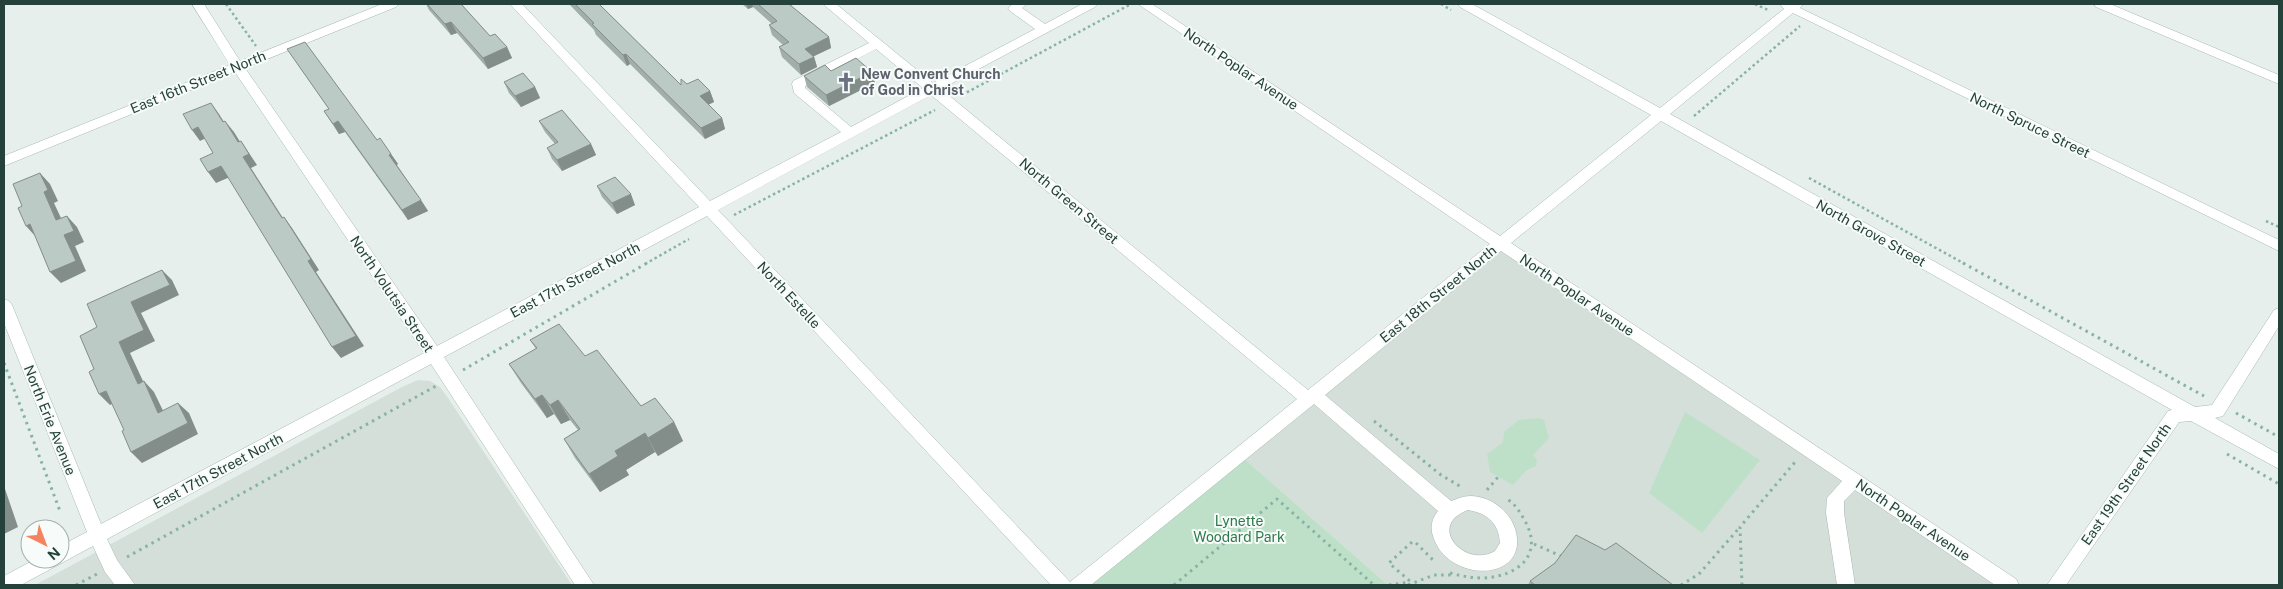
<svg xmlns="http://www.w3.org/2000/svg" width="2283" height="589" font-family="'Public Sans',sans-serif">
	<rect width="100%" height="100%" fill="#e6efeb"/>
	<path fill="#d4dfda" d="M1500,243L2010,585H1388L1240,455Z
		M418,380L430,381L440,387L448,398L572,585H35L402,387Z"/>
	<path fill="#bfe0c8" d="M1685,412L1760,460L1702,533L1649,493Z
		M1539,418L1544,420L1549,438L1533,455L1537,460L1536,466L1527,470L1513,485L1490,472L1487,454L1503,442L1504,432L1519,420Z
		M1240,455L1388,585H1078Z"/>
	<g fill="none" stroke-linecap="round" stroke-linejoin="round">
		<defs>
			<path id="minor" d="M192,4H204L240,61L382,4H398L396,7L245,68L437,346L699,207L510,4H522L710,201L841,132L794,93L792,84L793,81L869,43L823,4H836L933,83L1035,29L1010,11L1008,8L1013,4H1027L1022,8L1045,24L1082,4H1097L1095,7L941,89L1308,390L1490,244L1138,4H1152L1500,236L1651,115L1460,7L1458,4H1472L1660,108L1784,9L1780,4H1803L1800,8L2279,240V251L1793,13L1670,114L2195,407L2212,405L2274,310L2279,308V326L2223,416L2215,418L2279,454V469L2191,421L2179,422L2066,585H2047L2168,411L2172,410L1661,121L1511,243L2016,579L2019,585H1995L1855,490L1844,501V513L1855,585H1837L1826,513L1827,498L1842,481L1501,251L1325,395L1451,501C1457,499 1464,496 1470,496C1493,496 1515,515 1517,538C1521,583 1446,581 1433,536C1430,528 1432,518 1438,511L1314,404L1091,585H1051L707,216L444,357L594,585H575L431,364L107,539L117,560L135,585H115L105,572L93,546L21,585H4V576L36,559H60V546L87,532L4,323V299L9,301L12,305L101,524L424,353L235,72L4,166V156L230,65ZM876,49L923,88L851,127L805,88V86ZM931,95L1297,399L1070,582L718,210ZM1468,510C1487,513 1499,523 1500,543L1495,551C1466,569 1425,526 1468,510Z
				M2094,4H2110L2279,75V84L2096,7Z"/>
		</defs>
		<use href="#minor" stroke="#a8b8b2" stroke-width="1"/>
		<path stroke="#86b3a5" stroke-width="2.5" stroke-dasharray="2.5 3" stroke-linecap="butt" d="M226,4L256,46
			M1441,4L1451,10
			M1755,4L1768,10
			M962,95L1131,4
			M1694,116L1800,26
			M1809,178L1965,264
			M734,215L935,110
			M2266,221L2279,227
			M645,264L689,239"/>
		<path stroke="#86b3a5" stroke-width="3" stroke-dasharray="2.5 4.5" stroke-linecap="butt" d="M1963,263L2204,396
			M4,363L60,511
			M463,370L647,263
			M2236,413L2279,437
			M1374,421L1441,475L1463,488
			M2227,454L2279,484
			M1487,490L1498,477
			M1412,542L1389,563L1412,583
			M1416,543L1433,560
			M1534,544L1563,557
			M127,557L436,386
			M1450,573C1461,576 1472,578 1484,578C1518,576 1544,555 1525,521C1520,512 1515,503 1505,498
			M76,585L97,574
			M1174,585L1277,499L1374,585
			M1389,585L1410,582
			M1408,585L1434,575H1451
			M1681,585L1699,574L1740,527
			M1742,585L1740,527L1796,461"/>
		<use href="#minor" fill="#fff" fill-rule="evenodd"/>
	</g>
	<path fill="#a1aea9" d="M426,4H461L490,36L507,47L512,58L488,69L457,33L451,35L429,10Z
		M569,4H599L681,85L687,84L710,91L714,102L708,105L722,118L725,129L705,139L630,64L627,66L596,35L594,30Z
		M742,4H791L792,7L829,37L831,48L814,56L817,67L801,75L782,57L779,47L783,45L772,35L769,25L772,24L753,7L748,9Z
		M287,49L391,154L398,164L397,165L428,211L408,220L345,132L339,134L324,111L329,109Z
		M831,71L872,72L875,83L829,106L807,87L804,76Z
		M504,82L535,87L540,98L521,107L509,93Z
		M539,121L591,144L596,155L562,171L552,159L547,148L555,144L545,132Z
		M597,186L635,205L617,214L602,197Z
		M530,340L585,356L641,406L674,422L683,441L658,456L655,452L626,470L629,475L600,492L575,458L564,439L578,430L570,420L561,424L554,414L547,418L521,383L509,364L536,349Z
		M1530,581L1673,585H1528Z"/>
	<path fill="#838d89" d="M746,4H752L753,7L748,9Z
		M451,22L457,33L451,35L445,24Z
		M829,37L831,48L808,59L805,49Z
		M507,47L512,58L488,69L483,58Z
		M626,54L630,64L627,66L623,55Z
		M814,57L817,67L801,75L799,64Z
		M872,72L875,83L829,106L826,95Z
		M535,87L540,98L521,107L515,96Z
		M710,91L714,102L703,107L700,96Z
		M211,103L219,114L231,133L223,122Z
		M722,118L725,129L705,139L701,128Z
		M225,121L234,132L247,153L238,142Z
		M338,121L345,132L339,134L333,124Z
		M198,127L206,138L200,141L192,130Z
		M241,141L257,165L251,168L290,229L282,218L243,157Z
		M591,144L596,155L562,171L557,160Z
		M391,154L398,164L396,165L389,155Z
		M221,166L230,177L216,183L208,172Z
		M40,173L50,184L58,201L54,203L67,231L56,220L44,192Z
		M631,194L635,205L617,214L612,203Z
		M421,200L428,211L408,220L402,210Z
		M67,216L77,227L84,242L75,246L86,271L61,283L50,272L64,235Z
		M284,217L292,228L319,270L316,272L364,346L341,358L332,347Z
		M30,224L36,237L26,226Z
		M162,270L172,280L179,295L141,313L155,341L130,353L149,394L138,384L119,342L131,302Z
		M144,381L154,392L169,423L158,413Z
		M106,391L118,401L110,405L99,394Z
		M542,395L554,414L547,418L535,399Z
		M558,400L570,420L561,424L550,405Z
		M178,403L189,413L198,434L142,463L131,452Z
		M674,422L683,441L658,456L648,438Z
		M645,433L655,452L626,470L629,475L600,492L589,474L615,451Z
		M4,486L18,527L4,534Z"/>
	<path fill="#bbcac4" stroke="#838d89" d="M427,4H461L490,36L495,34L507,47L483,58L451,22L445,24Z
		M575,4H599L681,85V79L687,84L698,79L710,91L700,96L722,118L701,128L626,54L623,55L592,24L594,23Z
		M758,4H789L829,37L805,49L814,57L799,64L779,47L789,42L769,25L777,21Z
		M305,42L377,140L380,138L391,154L389,155L421,200L402,210L338,121L333,124L324,111L329,109L287,49Z
		M856,58L872,72L826,95L804,76L825,65L831,71Z
		M523,73L535,87L515,96L504,82Z
		M211,103L223,122L225,121L238,142L241,141L249,154L243,157L282,218L284,217L311,259L308,261L356,336L332,347L221,166L208,172L200,159L213,153L198,127L192,130L183,114Z
		M562,110L591,144L557,160L547,148L558,142L539,121Z
		M40,173L48,190L44,192L56,220L67,216L74,231L64,235L76,261L50,272L30,224L26,226L18,208L22,206L13,184Z
		M615,177L631,194L612,203L597,186Z
		M162,270L170,285L131,302L144,330L119,342L138,384L144,381L158,413L178,403L188,423L131,452L122,431L124,430L106,391L99,394L89,372L94,369L80,336L97,327L87,304Z
		M559,324L585,356L597,350L641,406L655,398L674,422L648,438L645,433L615,451L618,456L589,474L564,439L580,429L558,400L550,405L542,395L535,399L509,364L537,348L530,340Z
		M1576,535L1605,550L1616,543L1673,585H1535L1530,581L1555,563Z"/>
	<defs>
		<symbol id="church-bare" viewBox="-9 -9 18 18"><path d="M-1.2-6h2.4v3.5h3.3v2.4h-3.3V6h-2.4V-.1h-3.3v-2.4h3.3Z" fill="#6b7280" stroke="#f7fbf9" stroke-width="2.5" paint-order="stroke"/></symbol>
	</defs>
	<g fill-rule="evenodd">
		<use href="#church-bare" x="832" y="68" width="28" height="28"/>
	</g>
	<g text-anchor="middle" stroke-width="4" stroke-linejoin="round" paint-order="stroke">
		<g font-size="14" fill="#24423a" stroke="#f7fbf9">
			<text transform="translate(1241 69) rotate(34)" y="5">North Poplar Avenue</text>
			<text transform="translate(198 82) rotate(-22)" y="5">East 16th Street North</text>
			<text transform="translate(2030 125) rotate(26)" y="5">North Spruce Street</text>
			<text transform="translate(1069 201) rotate(40)" y="5">North Green Street</text>
			<text transform="translate(1871 233) rotate(29)" y="5">North Grove Street</text>
			<text transform="translate(575 280) rotate(-28)" y="5">East 17th Street North</text>
			<text transform="translate(392 294) rotate(56)" y="5">North Volutsia Street</text>
			<text transform="translate(1438 294) rotate(-39)" y="5">East 18th Street North</text>
			<text transform="translate(789 295) rotate(47)" y="5">North Estelle</text>
			<text transform="translate(1577 295) rotate(34)" y="5">North Poplar Avenue</text>
			<text transform="translate(50 420) rotate(68)" y="5">North Erie Avenue</text>
			<text transform="translate(218 471) rotate(-28)" y="5">East 17th Street North</text>
			<text transform="translate(2126 484) rotate(-55)" y="5">East 19th Street North</text>
			<text transform="translate(1913 520) rotate(34)" y="5">North Poplar Avenue</text>
		</g>
		<g font-size="14" font-weight="bold" fill="#5b616d" stroke="#f7fbf9" text-anchor="start">
			<text x="861" y="79">New Convent Church<tspan x="861" dy="16">of God in Christ</tspan></text>
		</g>
		<g font-size="14" fill="#2d7a4b" stroke="#f7fbf9">
			<text x="1239" y="526">Lynette<tspan x="1239" dy="16">Woodard Park</tspan></text>
		</g>
	</g>
	<rect width="2283" height="589" fill="none" stroke="#24423a" stroke-width="10"/>
	<g transform="translate(45 544) rotate(138)"><circle r="24" fill="#f7fbf9" stroke="#a3b1ad"/>
	<path d="M0-4L9 19L0 12L-9 19Z" fill="#f4845f"/>
	<text y="-8" font-size="14" font-weight="bold" text-anchor="middle" fill="#24423a">N</text>
	</g>
</svg>
